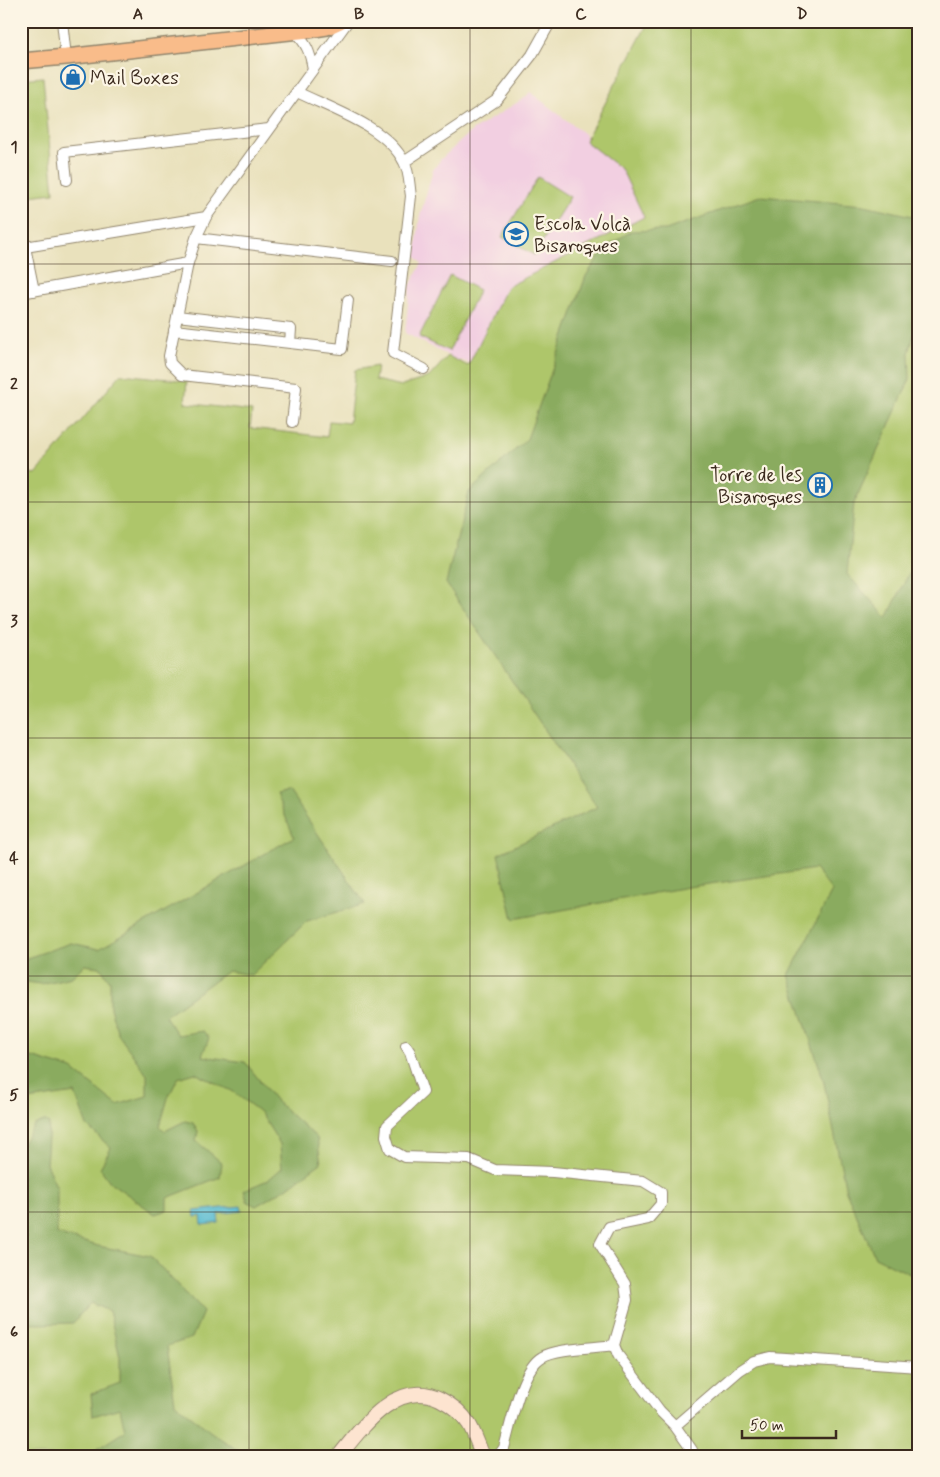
<svg xmlns="http://www.w3.org/2000/svg" width="940" height="1477" font-family="Mynerve,sans-serif">
	<rect width="100%" height="100%" fill="#fcf5e5"/>
	<filter id="ink" filterUnits="userSpaceOnUse"><feTurbulence type="fractalNoise" baseFrequency=".02" numOctaves="2"/><feDisplacementMap in="SourceGraphic" scale="10" xChannelSelector="R" yChannelSelector="G"/><feConvolveMatrix kernelMatrix="1 2 1 2 8 2 1 2 1" color-interpolation-filters="sRGB"/></filter>
	<filter id="wash" filterUnits="userSpaceOnUse"><feTurbulence type="fractalNoise" baseFrequency=".0096" numOctaves="4" result="noise"/><feDisplacementMap in="SourceGraphic" scale="20" xChannelSelector="R" yChannelSelector="G"/><feGaussianBlur stdDeviation="1.12" result="paint"/><feColorMatrix in="noise" values="0 0 0 0 0 0 0 0 0 0 0 0 0 0 0 0 0 1.4 0 .05"/><feComposite in="paint" operator="in"/></filter>
	<g filter="url(#wash)">
		<rect width="100%" height="100%" fill="#e9e1bc"/>
		<path fill="#f2cfe1" d="M530,92L587,136L585,139L622,168L653,214L482,342L469,363L455,359L405,333L410,286L422,263L415,256L420,216L433,170L441,159L473,130L526,97Z"/>
		<path fill="#aec66b" stroke="#747844" d="M649,21H919V1456H21V472L36,474L121,374L187,381L185,403L252,411L250,428L327,437L329,421L349,423L355,370L377,366L375,380L402,386L429,377L448,356L468,366L507,287L644,217L622,170L585,141Z
			M43,77L54,193L21,197V79Z
			M538,177L570,197L534,255L502,237Z
			M450,275L479,290L449,351L419,337Z"/>
		<path fill="#8aab5f" stroke="#626a3e" d="M760,196L864,205L917,217L919,224V317L909,353L910,379L854,503L847,574L887,618L919,553V1276L910,1274L875,1257L846,1191L823,1078L789,975L832,891L815,869L688,887L513,919L498,854L597,807L446,583L469,492L527,439L586,276L605,248L631,231L666,230Z
			M289,791L365,904L307,921L251,975L228,971L165,1016L178,1035L203,1031L209,1038L202,1056L245,1062L276,1101L317,1138L321,1163L285,1189L256,1206L247,1201L244,1190L268,1180L282,1168L280,1144L260,1112L232,1091L195,1073L178,1078L168,1098L160,1126L165,1131L185,1121L193,1123L198,1131L196,1141L222,1163L220,1177L167,1198V1210L155,1214L110,1182L100,1168L111,1148L87,1126L75,1093L28,1100L21,1094V1054L72,1069L117,1105L147,1096V1075L118,1034L110,1008V981L100,967L84,965L72,977L40,984L21,981V960L71,943L99,949L294,837L276,794Z
			M44,1121L49,1124L46,1164L57,1188V1234L98,1246L150,1256L203,1312L192,1338L167,1346L175,1403L211,1432L246,1456H86L125,1431L120,1408L93,1416L91,1394L120,1383V1357L109,1311L90,1303L73,1323L36,1324L21,1319V1147L34,1125Z"/>
		<path fill="#52b9d0" stroke="#467277" d="M241,1206L242,1211L218,1214L219,1223L202,1225L201,1216L195,1217L194,1211Z"/>
	</g>
	<g filter="url(#ink)">
		<g fill="none" stroke-linecap="round" stroke-linejoin="round">
			<defs>
				<path id="street" d="M62,21L66,57
					M294,31C307,44 310,52 313,69
					M297,92C331,109 386,126 404,162C410,173 409,185 411,196L393,353L424,369
					M404,162L497,100L532,55L551,21
					M67,180L64,152L269,129
					M196,238L392,261
					M34,291L25,247L206,217
					M21,293L188,263
					M174,330L290,343L291,329L177,316
					M290,343L342,349L348,300
					M292,422L296,388L182,375L170,363L169,356L188,263L196,238L206,217L348,21
					M406,1046L410,1052L423,1092L387,1126L386,1136L390,1149L404,1157L469,1159L495,1170L553,1172L643,1181L661,1192V1204L648,1219L609,1227L600,1244L625,1284L627,1300L614,1345L618,1355L660,1411L675,1426L692,1450
					M675,1426L740,1370L754,1361L770,1357L919,1367
					M498,1456L504,1448C511,1424 521,1369 542,1357C556,1348 595,1348 614,1345"/>
				<path id="secondary" d="M339,1456C363,1426 398,1378 440,1399C452,1405 462,1413 469,1424C475,1434 478,1445 483,1456"/>
				<path id="primary" d="M21,61L66,57L308,30L327,27L340,21"/>
			</defs>
			<use href="#street" stroke="#92866d" stroke-width="12"/>
			<use href="#secondary" stroke="#92866d" stroke-width="16"/>
			<use href="#primary" stroke="#92866d" stroke-width="18"/>
			<use href="#street" stroke="#fff" stroke-width="10"/>
			<use href="#secondary" stroke="#fde4d0" stroke-width="14"/>
			<use href="#primary" stroke="#f9bc8a" stroke-width="15"/>
		</g>
	</g>
	<path fill="none" stroke="#3b2a1e" stroke-width="1" stroke-opacity="0.55" d="M249,21V1456M470,21V1456M691,21V1456M21,264H919M21,502H919M21,738H919M21,976H919M21,1212H919"/>
	<defs>
		<symbol id="shop-ring" viewBox="-11 -11 22 22"><circle r="9.5" fill="#fcf5e5" stroke="#1f6fb2" stroke-width="1.5"/><path d="M-5-2.5h2.3a2.7 3.5 0 0 1 5.4 0H5L5.5 6h-11ZM-1.5-2.5h3a1.5 2.3 0 0 0-3 0Z" fill="#1f6fb2"/></symbol>
		<symbol id="school-ring" viewBox="-11 -11 22 22"><circle r="9.5" fill="#fcf5e5" stroke="#1f6fb2" stroke-width="1.5"/><path d="M0-5L7-2L0 1L-7-2ZM-4 1L0 2.5L4 1V4Q0 6-4 4Z" fill="#1f6fb2"/></symbol>
		<symbol id="building-ring" viewBox="-11 -11 22 22"><circle r="9.5" fill="#fcf5e5" stroke="#1f6fb2" stroke-width="1.5"/><path d="M-4-6H4V6H1V3H-1V6H-4ZM-2.5-4.3h1.7v1.8h-1.7ZM.8-4.3h1.7v1.8H.8ZM-2.5-1h1.7V.8h-1.7ZM.8-1h1.7V.8H.8Z" fill="#1f6fb2"/></symbol>
	</defs>
	<g fill-rule="evenodd">
		<use href="#shop-ring" x="59" y="63" width="28" height="28"/>
		<use href="#school-ring" x="502" y="220" width="28" height="28"/>
		<use href="#building-ring" x="806" y="471" width="28" height="28"/>
	</g>
	<g text-anchor="middle" stroke-width="4.5" stroke-linejoin="round" paint-order="stroke">
		<g font-size="19" fill="#3b2a1e" stroke="#fcf5e5" text-anchor="start">
			<text x="90" y="84">Mail Boxes</text>
			<text x="534" y="230">Escola Volcà<tspan x="534" dy="22">Bisaroques</tspan></text>
			<text x="802" y="481" text-anchor="end">Torre de les<tspan x="802" dy="22">Bisaroques</tspan></text>
		</g>
	</g>
	<rect width="940" height="1477" fill="none" stroke="#fcf5e5" stroke-width="55"/>
	<path d="M742 1430v8h94v-8" fill="none" stroke="#3b2a1e" stroke-width="2.5"/>
	<text x="750" y="1430" font-size="15" fill="#3b2a1e" stroke="#fcf5e5" stroke-width="4" paint-order="stroke">50 m</text>
	<rect x="28" y="28" width="884" height="1422" fill="none" stroke="#3b2a1e" stroke-width="2"/>
	<g font-size="16" text-anchor="middle" font-weight="bold" fill="#3b2a1e">
		<text x="138" y="19">A</text>
		<text x="359" y="19">B</text>
		<text x="581" y="19">C</text>
		<text x="802" y="19">D</text>
		<text x="14" y="152">1</text>
		<text x="14" y="389">2</text>
		<text x="14" y="626">3</text>
		<text x="14" y="863">4</text>
		<text x="14" y="1100">5</text>
		<text x="14" y="1337">6</text>
	</g>
</svg>
